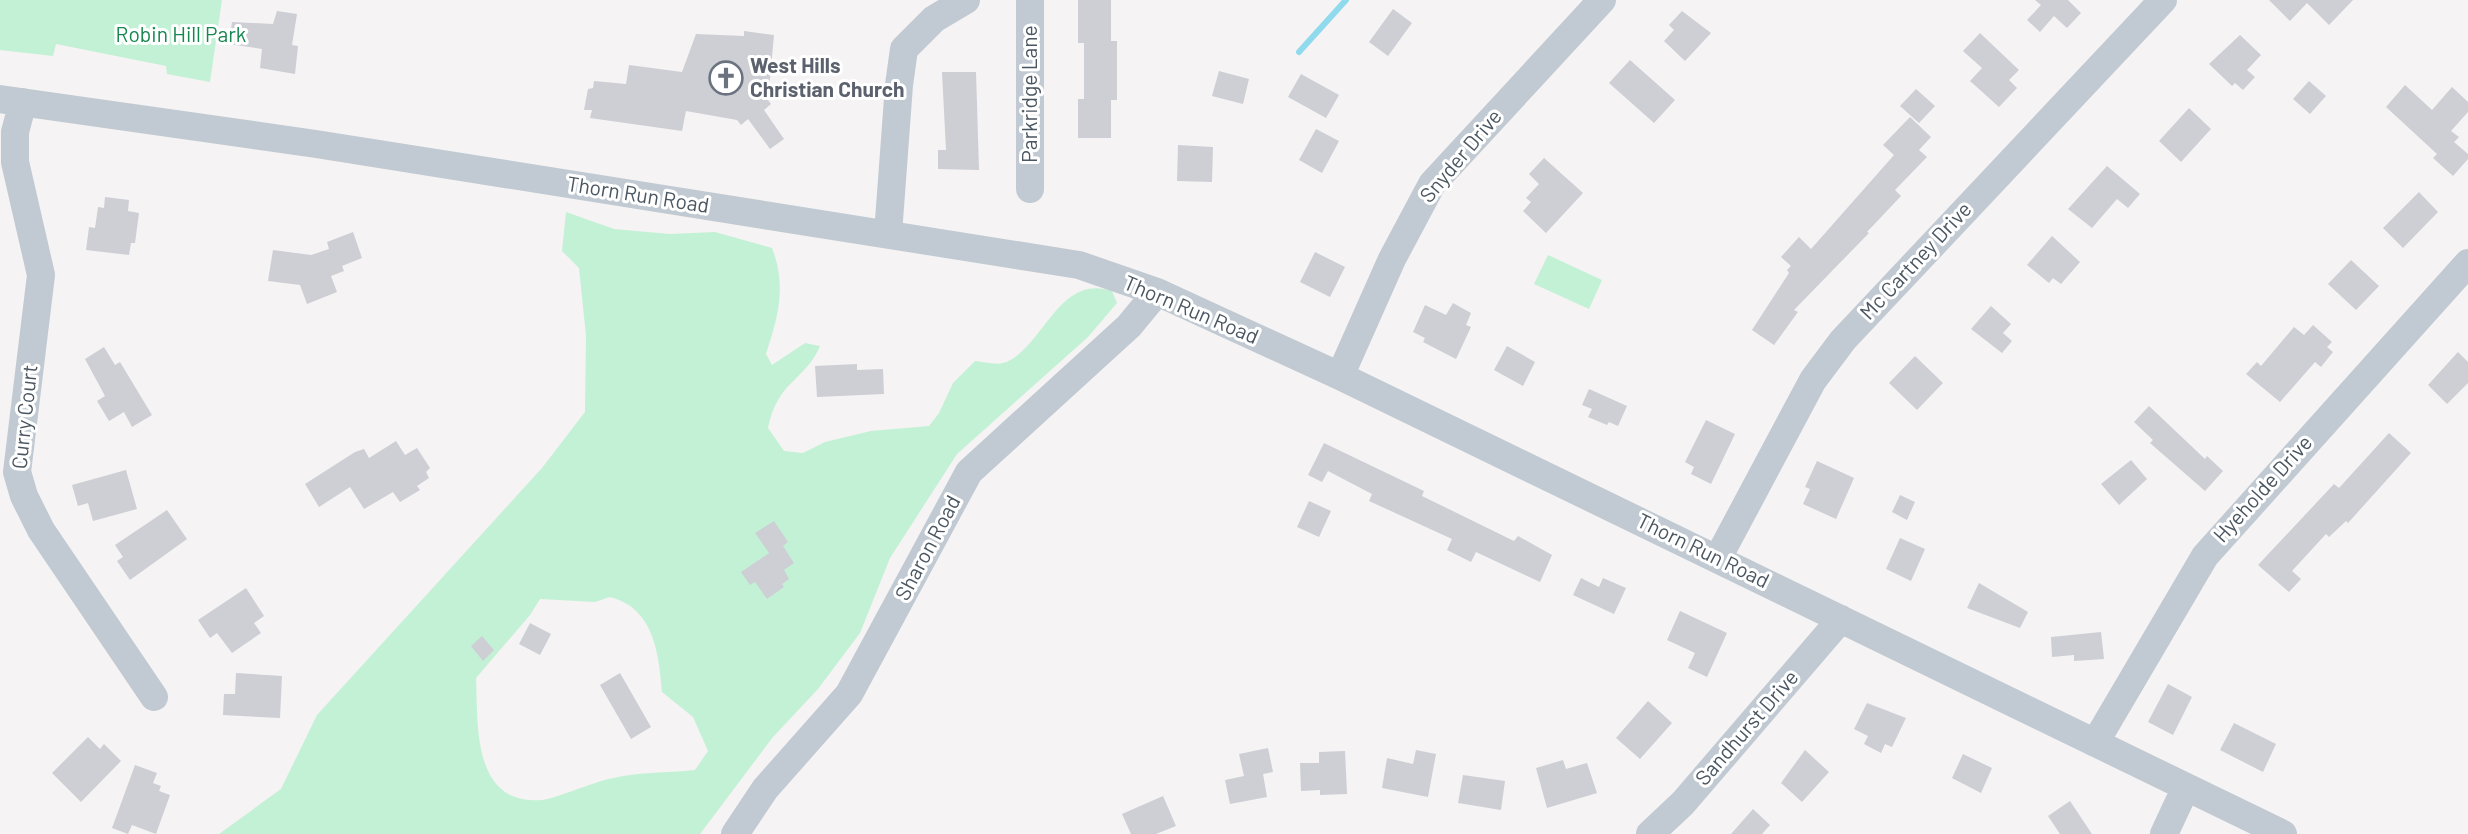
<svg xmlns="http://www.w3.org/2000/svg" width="2468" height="834" font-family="Barlow,sans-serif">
	<rect width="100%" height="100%" fill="#f5f3f3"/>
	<path fill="#c3f1d5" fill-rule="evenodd" d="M0,0H222L210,82L167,74L166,66L56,44L53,56L0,50Z
		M566,212L614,229L670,234L715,232L772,248C787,286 778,317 766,354L772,365L805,343L820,346C806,380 777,381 768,428L784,451L803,453L825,442L871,431L929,426L939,413L953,383L975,361C983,362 996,365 1003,363C1043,351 1057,273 1112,291L1117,303L1088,337L957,454L890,558L860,633L818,689L773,737L700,834H219L281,789L317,715L542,468L585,412L586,336L579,268L562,251ZM610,597C654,608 659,654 662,692L693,717L708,751L695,770C667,773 636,772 609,779C591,783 557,798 542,800C472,806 478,725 476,678L530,615L540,599L595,602Z
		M1548,255L1602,280L1589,309L1534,284Z"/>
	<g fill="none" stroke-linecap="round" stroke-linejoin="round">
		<path stroke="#90daee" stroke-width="6" d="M1299,52L1346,0"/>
	</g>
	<path fill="#cdcfd5" d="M1078,0H1111V41H1117V100H1111V138H1078V99H1084V43H1078Z
		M2035,0H2068L2081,13L2067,28L2054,16L2040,32L2027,20L2041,5Z
		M2269,0H2353L2329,25L2307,3L2290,21Z
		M1393,9L1412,23L1388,56L1369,42Z
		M277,11L297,14L292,45L298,46L295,74L260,68L262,49L229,44L232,22L273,24Z
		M1682,11L1711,33L1685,61L1664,41L1674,30L1669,25Z
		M744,31L774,35L768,100L771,104L764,110L784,139L770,149L748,119L741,125L737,120L686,111L682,131L590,118L592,110H584L588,89L593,88L594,81L626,84L629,65L682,72L696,34L744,36Z
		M1980,33L2019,70L2009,80L2017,88L1999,107L1970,81L1982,68L1963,51Z
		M2240,35L2261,55L2247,70L2255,77L2243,90L2235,83L2232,86L2209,64Z
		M1630,60L1675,100L1654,123L1609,83Z
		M1219,71L1249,79L1243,104L1212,96Z
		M942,72H976L979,170L938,169V150H946Z
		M1301,74L1339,95L1326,118L1288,97Z
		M2309,81L2326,96L2310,114L2293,99Z
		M2405,85L2432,110L2452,87L2468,102V112L2451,131L2459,137L2454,142L2468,154V159L2453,176L2433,158L2437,154L2386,107Z
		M1916,89L1935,106L1919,123L1900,106Z
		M2189,108L2211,129L2181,162L2159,141Z
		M1910,117L1931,137L1919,150L1927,157L1895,190L1901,196L1867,232L1869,233L1794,310L1798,312L1774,345L1752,330L1789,273L1787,270L1791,266L1781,257L1799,237L1811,249L1894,155L1883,145Z
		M1316,129L1339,141L1322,173L1299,160Z
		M1178,145L1213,147L1212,182L1177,181Z
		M1544,158L1583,193L1546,233L1523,211L1531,202L1526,198L1539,184L1529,174Z
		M2107,166L2140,194L2128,208L2117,199L2092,228L2068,209Z
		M2419,192L2438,212L2403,248L2383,228Z
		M105,197L129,200L128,211L139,213L135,243H131L129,255L86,250L89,227L95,228L98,207L104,208Z
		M353,232L362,258L342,266L344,271L331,276L337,292L307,304L300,285L268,281L273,250L311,255L329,249L327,242Z
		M2052,236L2080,262L2061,284L2053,278L2049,283L2027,265Z
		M1315,252L1345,267L1330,297L1300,282Z
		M2351,260L2379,286L2356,310L2328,284Z
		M1453,303L1471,313L1466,325L1471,327L1456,359L1423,342L1425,338L1413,332L1425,305L1446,315Z
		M1991,306L2011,324L2003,333L2012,341L2002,353L1971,329Z
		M2313,325L2332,342L2327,347L2333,352L2321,367L2315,362L2280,402L2246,374L2257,362L2261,366L2294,327L2304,335Z
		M1507,346L1535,362L1523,386L1494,370Z
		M104,347L115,365L120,362L152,415L132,427L124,412L109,421L97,401L105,396L85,359Z
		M2458,352L2468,362V383L2447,404L2428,385Z
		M1915,356L1943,383L1917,410L1889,383Z
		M857,364V370L883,369L884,394L817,397L815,366Z
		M1589,389L1627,406L1618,426L1609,422L1607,425L1588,417L1592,409L1582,405Z
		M2149,406L2205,459L2207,456L2223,471L2205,491L2150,443L2153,440L2134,422Z
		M1706,420L1735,434L1711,484L1691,474L1694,467L1685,462Z
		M2389,433L2411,453L2348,523L2346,521L2329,537L2326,534L2292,571L2301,579L2289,592L2258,565L2334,484L2339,488Z
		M396,441L405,455L417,448L430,468L426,472L429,478L417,486L420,490L400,502L393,492L364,509L350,487L319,507L305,484L355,452L364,449L369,458Z
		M1324,443L1424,491L1422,496L1514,541L1518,536L1552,555L1540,582L1476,552L1471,562L1447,550L1452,539L1369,501L1372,494L1328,471L1322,482L1308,475Z
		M2131,460L2147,479L2119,505L2101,484Z
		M1817,461L1854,478L1836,519L1803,504L1810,489L1805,487Z
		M126,470L137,509L93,521L88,503L78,506L72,485Z
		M1900,495L1915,502L1907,520L1892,512Z
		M1309,501L1331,511L1319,537L1297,527Z
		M167,510L187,539L130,580L117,561L123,557L115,545Z
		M774,521L788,542L783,546L794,563L784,570L789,579L782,584L784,587L767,599L755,582L750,585L741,572L769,553L755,533Z
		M1900,538L1925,549L1911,581L1886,569Z
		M1581,578L1599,587L1603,578L1626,588L1614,614L1573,595Z
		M1979,583L2028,612L2020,628L1967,608Z
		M246,588L264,616L254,623L261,633L232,653L217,633L210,638L198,620Z
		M1680,611L1727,633L1707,677L1688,668L1695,653L1667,640Z
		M530,623L551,634L540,655L519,644Z
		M2101,632L2104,659L2074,661V655L2052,657L2051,637Z
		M482,636L494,650L483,661L471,646Z
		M236,673L282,676L280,718L223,715L224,694H235Z
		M620,673L651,727L631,739L600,685Z
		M2168,684L2192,697L2173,735L2148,722Z
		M1648,701L1672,723L1640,759L1616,738Z
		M1867,703L1906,718L1892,747L1885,744L1881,753L1864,744L1868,736L1854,729Z
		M2234,723L2276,744L2263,772L2220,750Z
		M88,737L100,749L104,744L121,761L81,802L52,773Z
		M1268,748L1273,772L1263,774L1267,797L1230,804L1225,780L1244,776L1239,754Z
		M1416,750L1436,754L1428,797L1382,788L1387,758L1413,764Z
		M1805,750L1829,772L1802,802L1781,783Z
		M1345,751L1347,794L1320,795V790L1301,791L1300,763H1319V752Z
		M1963,754L1992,768L1981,793L1952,778Z
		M1563,760L1566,769L1587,763L1597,793L1547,808L1536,768Z
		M135,765L157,773L153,783L161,786L159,791L170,795L156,834L132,825L128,834L112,828Z
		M1463,775L1505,781L1501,810L1458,803Z
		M1163,796L1176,826L1156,834H1131L1122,814Z
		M2070,801L2092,834H2060L2048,816Z
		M1753,809L1770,825L1762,834H1731Z"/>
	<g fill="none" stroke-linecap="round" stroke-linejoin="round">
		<path stroke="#c1cad2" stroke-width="28" d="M0,99L316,144L1079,265L1157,292L1340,376L2283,834
			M23,102L15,132V162L41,275L17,472L24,496L41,530L154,697
			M1030,189V0
			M888,234L899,85L904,49L934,19L966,0
			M1340,376L1392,259L1432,184L1602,0
			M1718,558L1813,380L1843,340L2163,0
			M2095,743L2205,556L2468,263
			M735,834L765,789L849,694L969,472L1129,326L1157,292
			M1650,834L1683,803L1841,619
			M2164,834L2185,789"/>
	</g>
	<defs>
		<symbol id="church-ring" viewBox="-11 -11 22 22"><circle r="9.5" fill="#fff" stroke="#6b7280" stroke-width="1.5"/><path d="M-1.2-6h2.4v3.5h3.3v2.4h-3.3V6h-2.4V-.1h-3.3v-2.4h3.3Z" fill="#6b7280"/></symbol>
	</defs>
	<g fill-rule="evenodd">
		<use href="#church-ring" x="707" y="59" width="38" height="38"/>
	</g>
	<g text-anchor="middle" stroke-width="6" stroke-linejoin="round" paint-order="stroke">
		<g font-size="21" fill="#17864f" stroke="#fff">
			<text x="181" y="42">Robin Hill Park</text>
		</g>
		<g font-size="21" font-weight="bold" fill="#5b616d" stroke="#fff" text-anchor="start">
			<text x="750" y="73">West Hills<tspan x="750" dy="24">Christian Church</tspan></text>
		</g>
		<g font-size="21" fill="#4a5661" stroke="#fff">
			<text transform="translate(1030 94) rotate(-90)" y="7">Parkridge Lane</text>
			<text transform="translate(1461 156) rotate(-50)" y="7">Snyder Drive</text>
			<text transform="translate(638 195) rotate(9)" y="7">Thorn Run Road</text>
			<text transform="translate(1916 261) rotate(-47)" y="7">Mc Cartney Drive</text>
			<text transform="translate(1191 310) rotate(23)" y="7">Thorn Run Road</text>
			<text transform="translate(25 417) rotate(-84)" y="7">Curry Court</text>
			<text transform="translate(2263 489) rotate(-48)" y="7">Hyeholde Drive</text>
			<text transform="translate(928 548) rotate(-62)" y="7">Sharon Road</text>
			<text transform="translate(1703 551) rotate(26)" y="7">Thorn Run Road</text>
			<text transform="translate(1747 728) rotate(-49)" y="7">Sandhurst Drive</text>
		</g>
	</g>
</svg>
